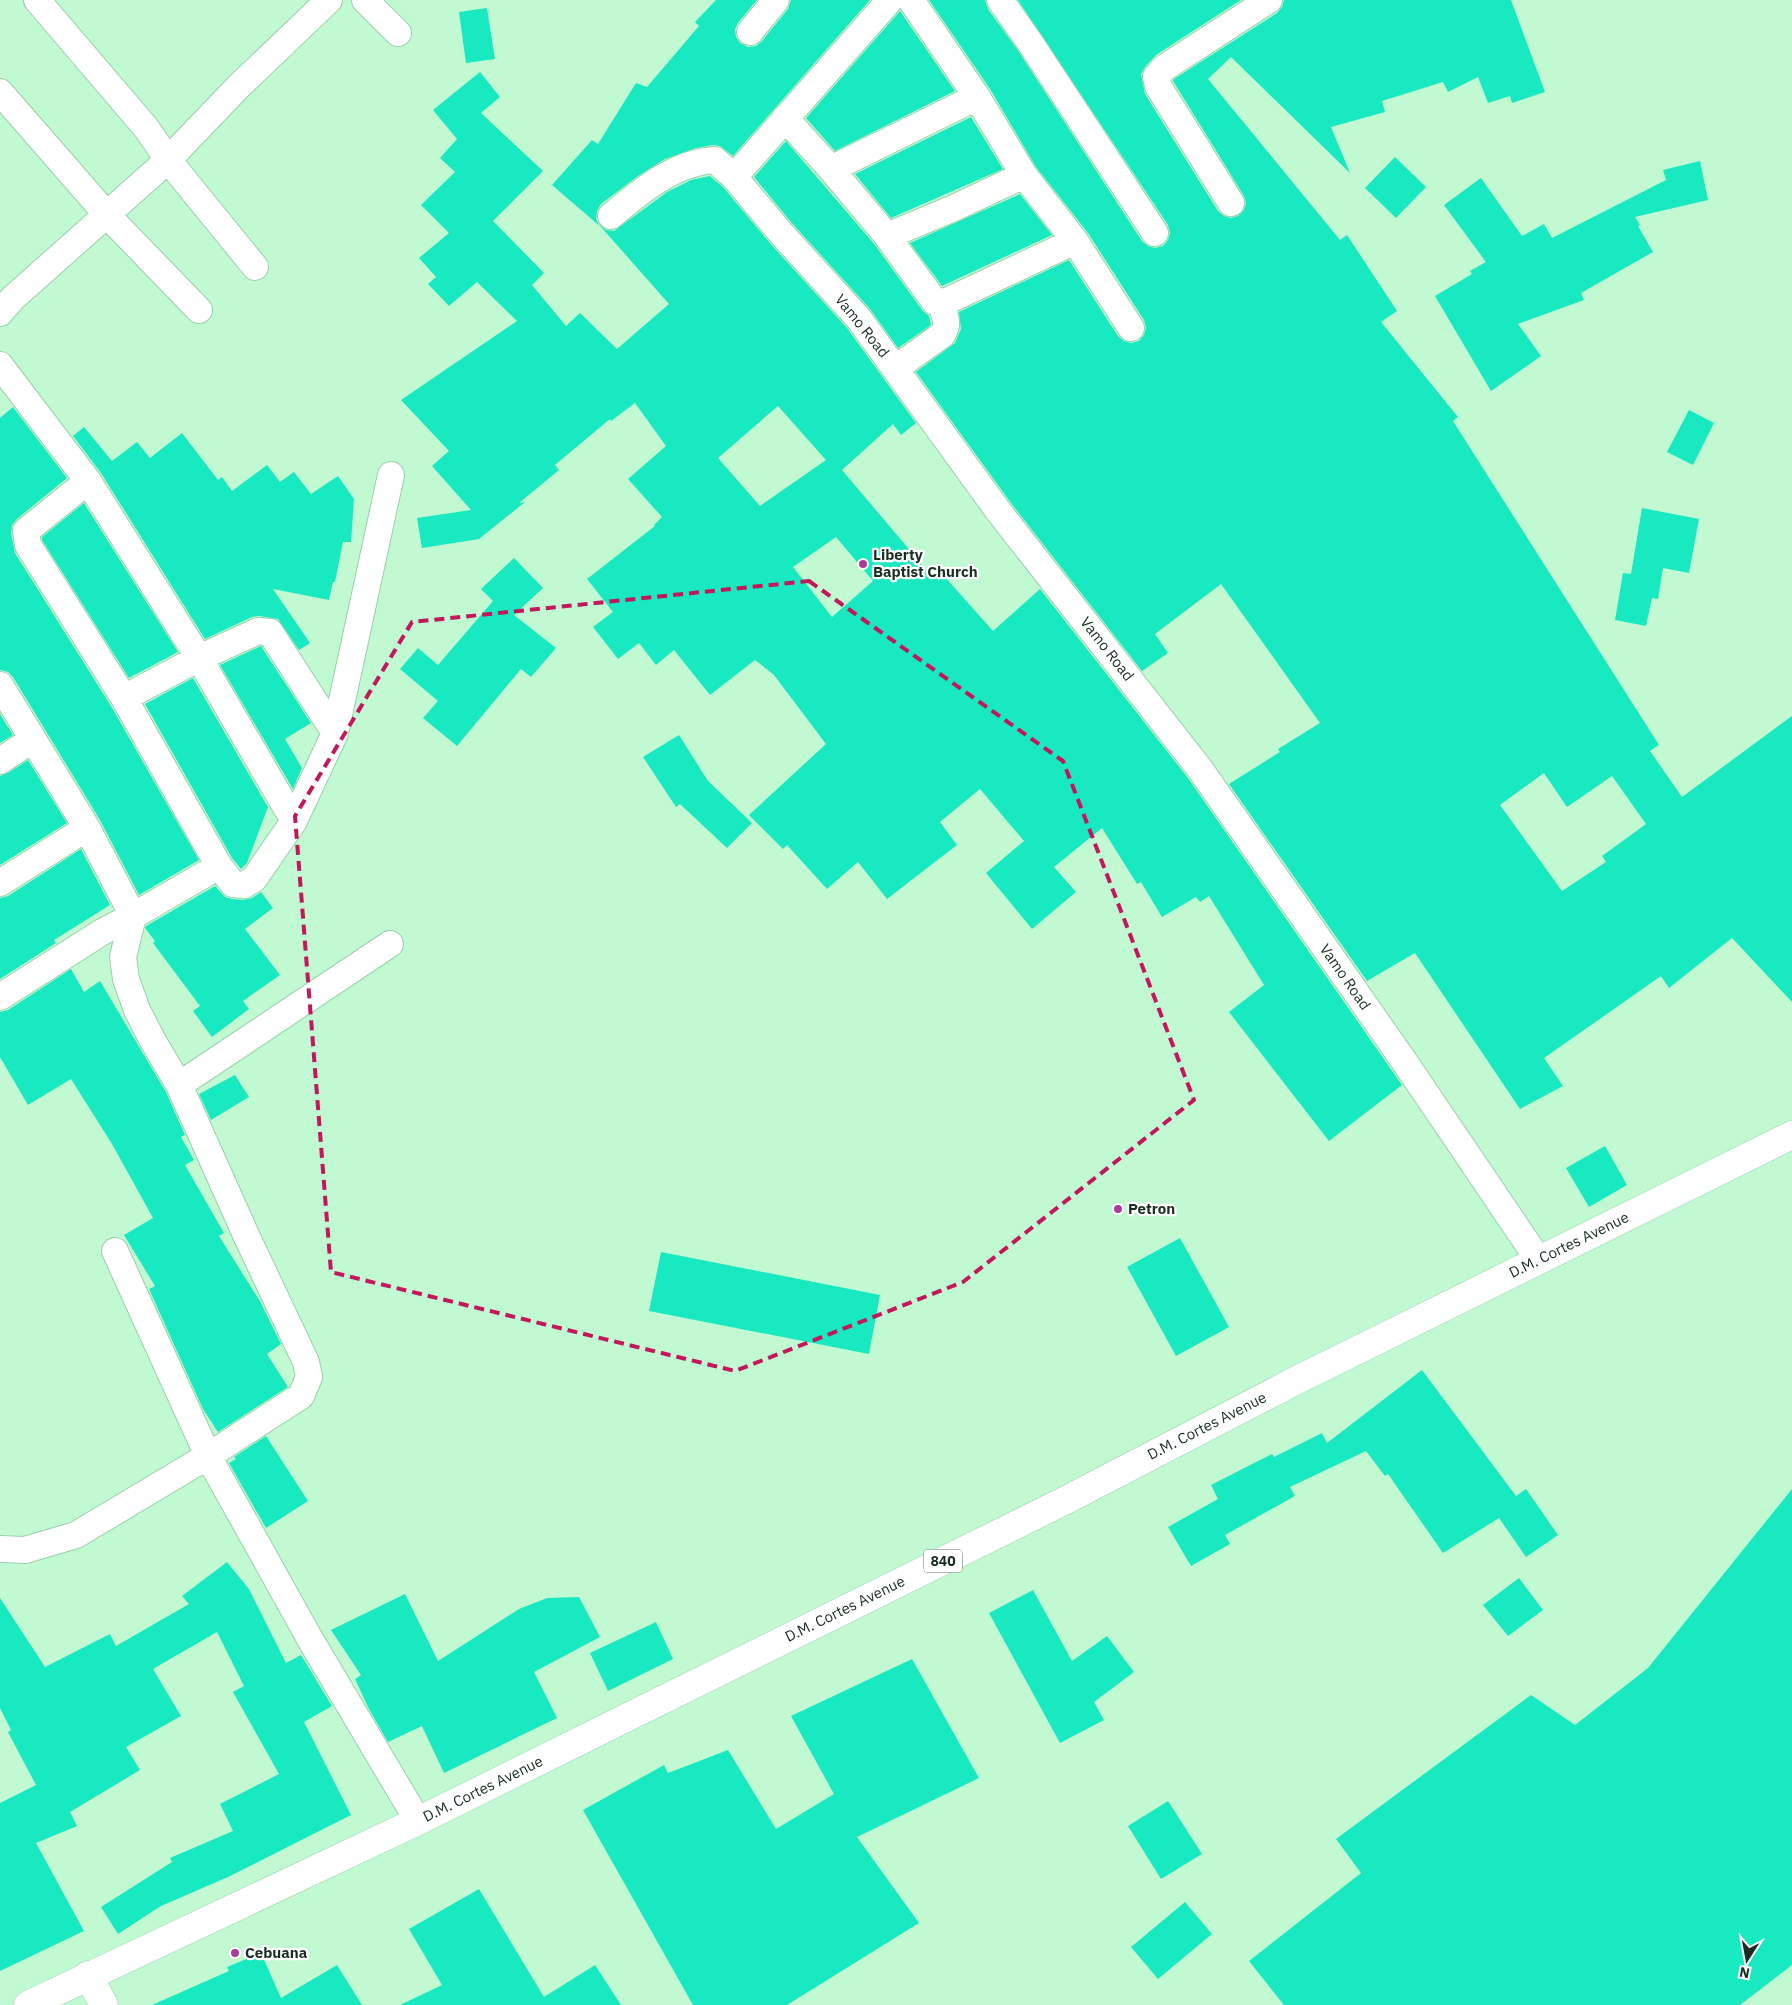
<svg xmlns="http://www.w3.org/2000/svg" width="1792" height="2005" font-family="'IBM Plex Sans',sans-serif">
	<rect width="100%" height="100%" fill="#c1fad2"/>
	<path fill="#18e9c1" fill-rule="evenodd" d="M716,0H757L738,23L735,29L736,37L740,43L748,47L756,46L762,41L788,9L791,0H870L733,156L720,146L713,145L696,148L665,159L638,176L601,204L597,211L596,219L599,225L606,230L614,231L667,192L691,180L710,176L723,187L769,242L847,328L916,423L901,435L893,424L842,470L930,574L937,568L993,631L1040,589L1188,778L1402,1085L1329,1141L1229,1012L1264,985L1209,896L1200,902L1196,897L1162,917L1141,882L1137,884L1102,828L1054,867L1076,892L1032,929L986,873L1024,841L980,789L940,822L957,845L887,899L858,862L827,889L787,845L783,849L749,815L826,744L774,675L755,660L710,695L674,650L656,665L639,643L618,659L593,627L613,612L587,579L655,526L654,525L662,517L628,479L666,446L635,403L611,421L610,419L555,465L559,470L519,503L525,502L479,539L422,548L417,518L471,510L432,466L449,451L401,400L517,321L477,282L449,306L428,284L436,277L419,258L449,233L421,205L455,172L440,158L457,139L433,110L480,72L500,97L481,113L543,171L493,221L544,273L532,285L566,326L580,313L617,349L669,304L602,228L552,185L592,140L598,144L636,83L647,87L699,26L695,22ZM778,406L826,460L760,506L718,458ZM836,537L873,581L832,617L793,567Z
		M929,0H985L988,9L1017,49L1142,241L1148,246L1155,248L1163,246L1168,240L1170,233L1168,225L1018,0H1241L1156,55L1145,67L1141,74L1145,94L1218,211L1224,216L1231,218L1238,216L1244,210L1246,203L1244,196L1173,81L1174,79L1277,13L1282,7L1284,0H1511L1545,92L1512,103L1510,96L1488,103L1478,77L1448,92L1443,82L1382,101L1385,112L1331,127L1350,173L1231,57L1208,79L1340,240L1347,235L1397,311L1381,322L1458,417L1453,421L1659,745L1650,751L1682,797L1792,716V1002L1732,938L1669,988L1661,976L1544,1058L1563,1086L1520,1109L1415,953L1367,981L1229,784L1280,752L1278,749L1320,723L1221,584L1155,634L1168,653L1142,671L1011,503L916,372L955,343L961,329L959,312L1069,260L1118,336L1124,341L1131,343L1139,341L1144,335L1146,328L1144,320L1088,233L1036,167L990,89ZM1544,773L1567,807L1612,776L1646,824L1602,856L1606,862L1562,891L1500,805Z
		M487,8L495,59L466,63L459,12Z
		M900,11L955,91L835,151L806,118Z
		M971,117L1003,169L891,218L855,174Z
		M786,141L875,245L923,311L929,316L931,325L898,348L870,309L791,222L754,177Z
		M1395,157L1426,187L1396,218L1365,188Z
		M1700,161L1708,200L1635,217L1640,225L1638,226L1653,252L1581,293L1584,300L1518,324L1541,356L1491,391L1435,296L1472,274L1470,271L1486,262L1444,205L1481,178L1522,236L1544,224L1552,238L1666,180L1663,170Z
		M1020,194L1052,235L942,286L910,243Z
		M13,407L67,478L17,519L12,525L11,533L15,553L111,706L199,860L139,895L100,820L13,677L8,672L0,670V418Z
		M1689,410L1714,423L1693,465L1667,452Z
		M84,427L112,461L137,442L150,458L182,433L218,480L222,477L232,491L267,465L280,482L294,472L311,494L338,476L354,499L351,542H343L335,582H333L329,600L273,589L310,643L299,650L278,619L259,616L252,617L205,639L101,473L73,436Z
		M84,503L178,652L129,678L42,540V537Z
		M1642,508L1699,519L1689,573L1663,568L1658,599L1652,598L1646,626L1615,620L1623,573L1631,574Z
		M514,558L543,588L514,615L556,648L531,677L521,669L457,746L423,718L438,701L400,669L418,648L438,665L493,601L481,589Z
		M261,646L311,723L285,739L302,768L293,789L220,665Z
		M193,678L268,807L247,863L241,869L232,858L145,704Z
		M0,714L13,735L0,743Z
		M679,735L708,781L752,823L727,848L680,804L676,807L643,757Z
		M28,760L67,823L0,865V776L8,773Z
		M81,849L110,905L54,940L56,943L0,979V898L8,896Z
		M215,886L225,897L232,899L243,900L252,898L261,892L273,908L245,929L280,975L243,1001L249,1009L212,1037L193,1011L200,1006L153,943L155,941L145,928L146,926Z
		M71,969L84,992L100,981L166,1092L185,1135L181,1137L194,1160L185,1165L224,1233L219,1236L261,1303L281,1344L267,1354L288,1387L218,1432L203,1409L149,1289L155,1286L124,1235L153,1218L112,1144L71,1079L28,1105L0,1057V1012L8,1010Z
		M235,1075L249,1097L211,1120L199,1094Z
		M1605,1146L1627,1185L1589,1207L1566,1168Z
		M1180,1238L1229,1327L1176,1356L1127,1267Z
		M661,1252L880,1295L869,1354L649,1311Z
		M1422,1370L1516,1496L1526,1489L1558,1535L1526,1557L1499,1518L1443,1553L1388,1474L1385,1476L1366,1451L1290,1487L1295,1496L1225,1535L1230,1544L1191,1566L1168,1527L1218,1499L1211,1485L1272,1454L1274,1457L1322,1433L1327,1443Z
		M266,1436L308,1501L266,1528L229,1463L236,1459L234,1457Z
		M1792,1489V1965L1740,2005H1284L1249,1961L1361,1873L1336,1839L1531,1695L1575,1725L1648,1668Z
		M227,1562L249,1589L286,1663L301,1655L332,1706L304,1722L351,1815L228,1877L161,1906L118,1934L101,1907L172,1862L170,1858L233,1831L220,1804L279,1774L233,1692L244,1686L217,1632L153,1669L181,1716L126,1747L140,1770L70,1812L77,1826L36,1843L84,1931L0,1971V1803L36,1785L8,1732L11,1730L0,1708V1598L45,1667L110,1634L116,1646L189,1604L182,1596Z
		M1519,1578L1543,1610L1508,1636L1483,1605Z
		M1033,1590L1072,1661L1107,1636L1134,1672L1094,1702L1104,1720L1060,1743L989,1613Z
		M405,1594L438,1661L519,1609L547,1598L579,1597L600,1637L534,1672L557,1718L444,1773L422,1726L388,1742L369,1709L355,1679L361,1675L331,1630Z
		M656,1622L673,1659L608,1691L590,1653Z
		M912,1659L979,1778L857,1837L919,1923L787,2005H693L583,1810L664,1765L668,1773L728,1750L776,1829L834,1794L791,1716Z
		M1168,1801L1202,1854L1161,1879L1128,1826Z
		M479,1889L544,1997L595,1965L621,2005H400L442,1985L409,1929Z
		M1185,1902L1212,1934L1158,1979L1131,1947Z
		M261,1953L281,1998L337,1965L362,2005H152L229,1971L227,1967Z"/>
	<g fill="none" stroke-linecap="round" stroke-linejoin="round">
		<defs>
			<path id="minor" d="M37,0L147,129L168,160L255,267
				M365,0L398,33
				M911,0L977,97L1024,175L1075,241L1131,328
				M1000,0L1029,41L1155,233
				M750,32L776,0
				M0,92L108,216L199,310
				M785,118L831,169L887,236L935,302L947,301L1075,241
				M831,169L977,97
				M734,177L890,0
				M1231,203L1158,86L1156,77L1164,68L1269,0
				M611,216C641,191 675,162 715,160L734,177L780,232L859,319L999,512L1200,769L1404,1061L1538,1259
				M887,236L954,208L1024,175
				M0,313L13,298L168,160L238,87L329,0
				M0,365L88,481L199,658L294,821
				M896,368L942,335C950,324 944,315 941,302
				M88,481L26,531L28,545L124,698
				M0,685L87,828L133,916L123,957L126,979L137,1010L153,1041L179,1085L246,1235L306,1362L309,1377L301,1396L208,1456L76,1535L25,1550L0,1549
				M0,761L33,739
				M219,866L233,884L244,885L254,879L294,821L335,733L391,475
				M0,883L87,828
				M0,997L102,932L133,916L219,866L124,698L199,658L258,631L270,632L335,733
				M179,1085L390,944
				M115,1251L208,1456L310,1639L418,1821"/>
			<path id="tertiary" d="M88,1975L104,2005"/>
			<path id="trunk" d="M28,2005L418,1821L1068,1499L1295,1381L1792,1135"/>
		</defs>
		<use href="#minor" stroke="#99d0aa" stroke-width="28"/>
		<use href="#tertiary" stroke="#99d0aa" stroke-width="29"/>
		<use href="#trunk" stroke="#99d0aa" stroke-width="29"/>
		<use href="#minor" stroke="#fff" stroke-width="26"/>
		<use href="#tertiary" stroke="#fff" stroke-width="28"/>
		<use href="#trunk" stroke="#fff" stroke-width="28"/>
	</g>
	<path fill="none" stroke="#c2185b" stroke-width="4" stroke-dasharray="10 6" stroke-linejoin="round" d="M809,581L1063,761L1194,1100L963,1282L735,1371L331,1272L295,816L412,622Z"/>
	<g fill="#aa3c9a" stroke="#fff" stroke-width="2">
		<circle cx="863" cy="564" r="5"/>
		<circle cx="1118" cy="1209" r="5"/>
		<circle cx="235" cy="1953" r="5"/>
	</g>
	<g text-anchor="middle" stroke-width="4.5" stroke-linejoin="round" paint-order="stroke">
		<rect fill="#fff" stroke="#5d6d63" stroke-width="1" x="924" y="1549.5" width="38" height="23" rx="4"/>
		<g font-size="14" font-weight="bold" fill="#182e20">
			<text x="943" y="1566">840</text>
		</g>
		<g font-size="15" fill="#182e20" stroke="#fff">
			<text transform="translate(862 326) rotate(51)" y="5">Vamo Road</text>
			<text transform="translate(1107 649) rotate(52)" y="5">Vamo Road</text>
			<text transform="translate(1345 977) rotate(55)" y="5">Vamo Road</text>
			<text transform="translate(1569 1245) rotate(-26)" y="5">D.M. Cortes Avenue</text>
			<text transform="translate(1207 1426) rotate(-27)" y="5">D.M. Cortes Avenue</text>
			<text transform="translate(845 1609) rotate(-26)" y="5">D.M. Cortes Avenue</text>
			<text transform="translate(483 1789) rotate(-26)" y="5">D.M. Cortes Avenue</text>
		</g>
		<g font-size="15" font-weight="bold" fill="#182e20" stroke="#fff" text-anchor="start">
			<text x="873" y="560">Liberty<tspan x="873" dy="17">Baptist Church</tspan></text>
			<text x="1128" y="1214">Petron</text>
			<text x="245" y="1958">Cebuana</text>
		</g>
	</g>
	<g transform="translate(1747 1960) rotate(191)" stroke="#ffffff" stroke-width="4" paint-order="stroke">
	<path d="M0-4L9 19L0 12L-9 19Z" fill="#182e20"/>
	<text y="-8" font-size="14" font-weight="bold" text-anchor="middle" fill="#182e20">N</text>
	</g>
</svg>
